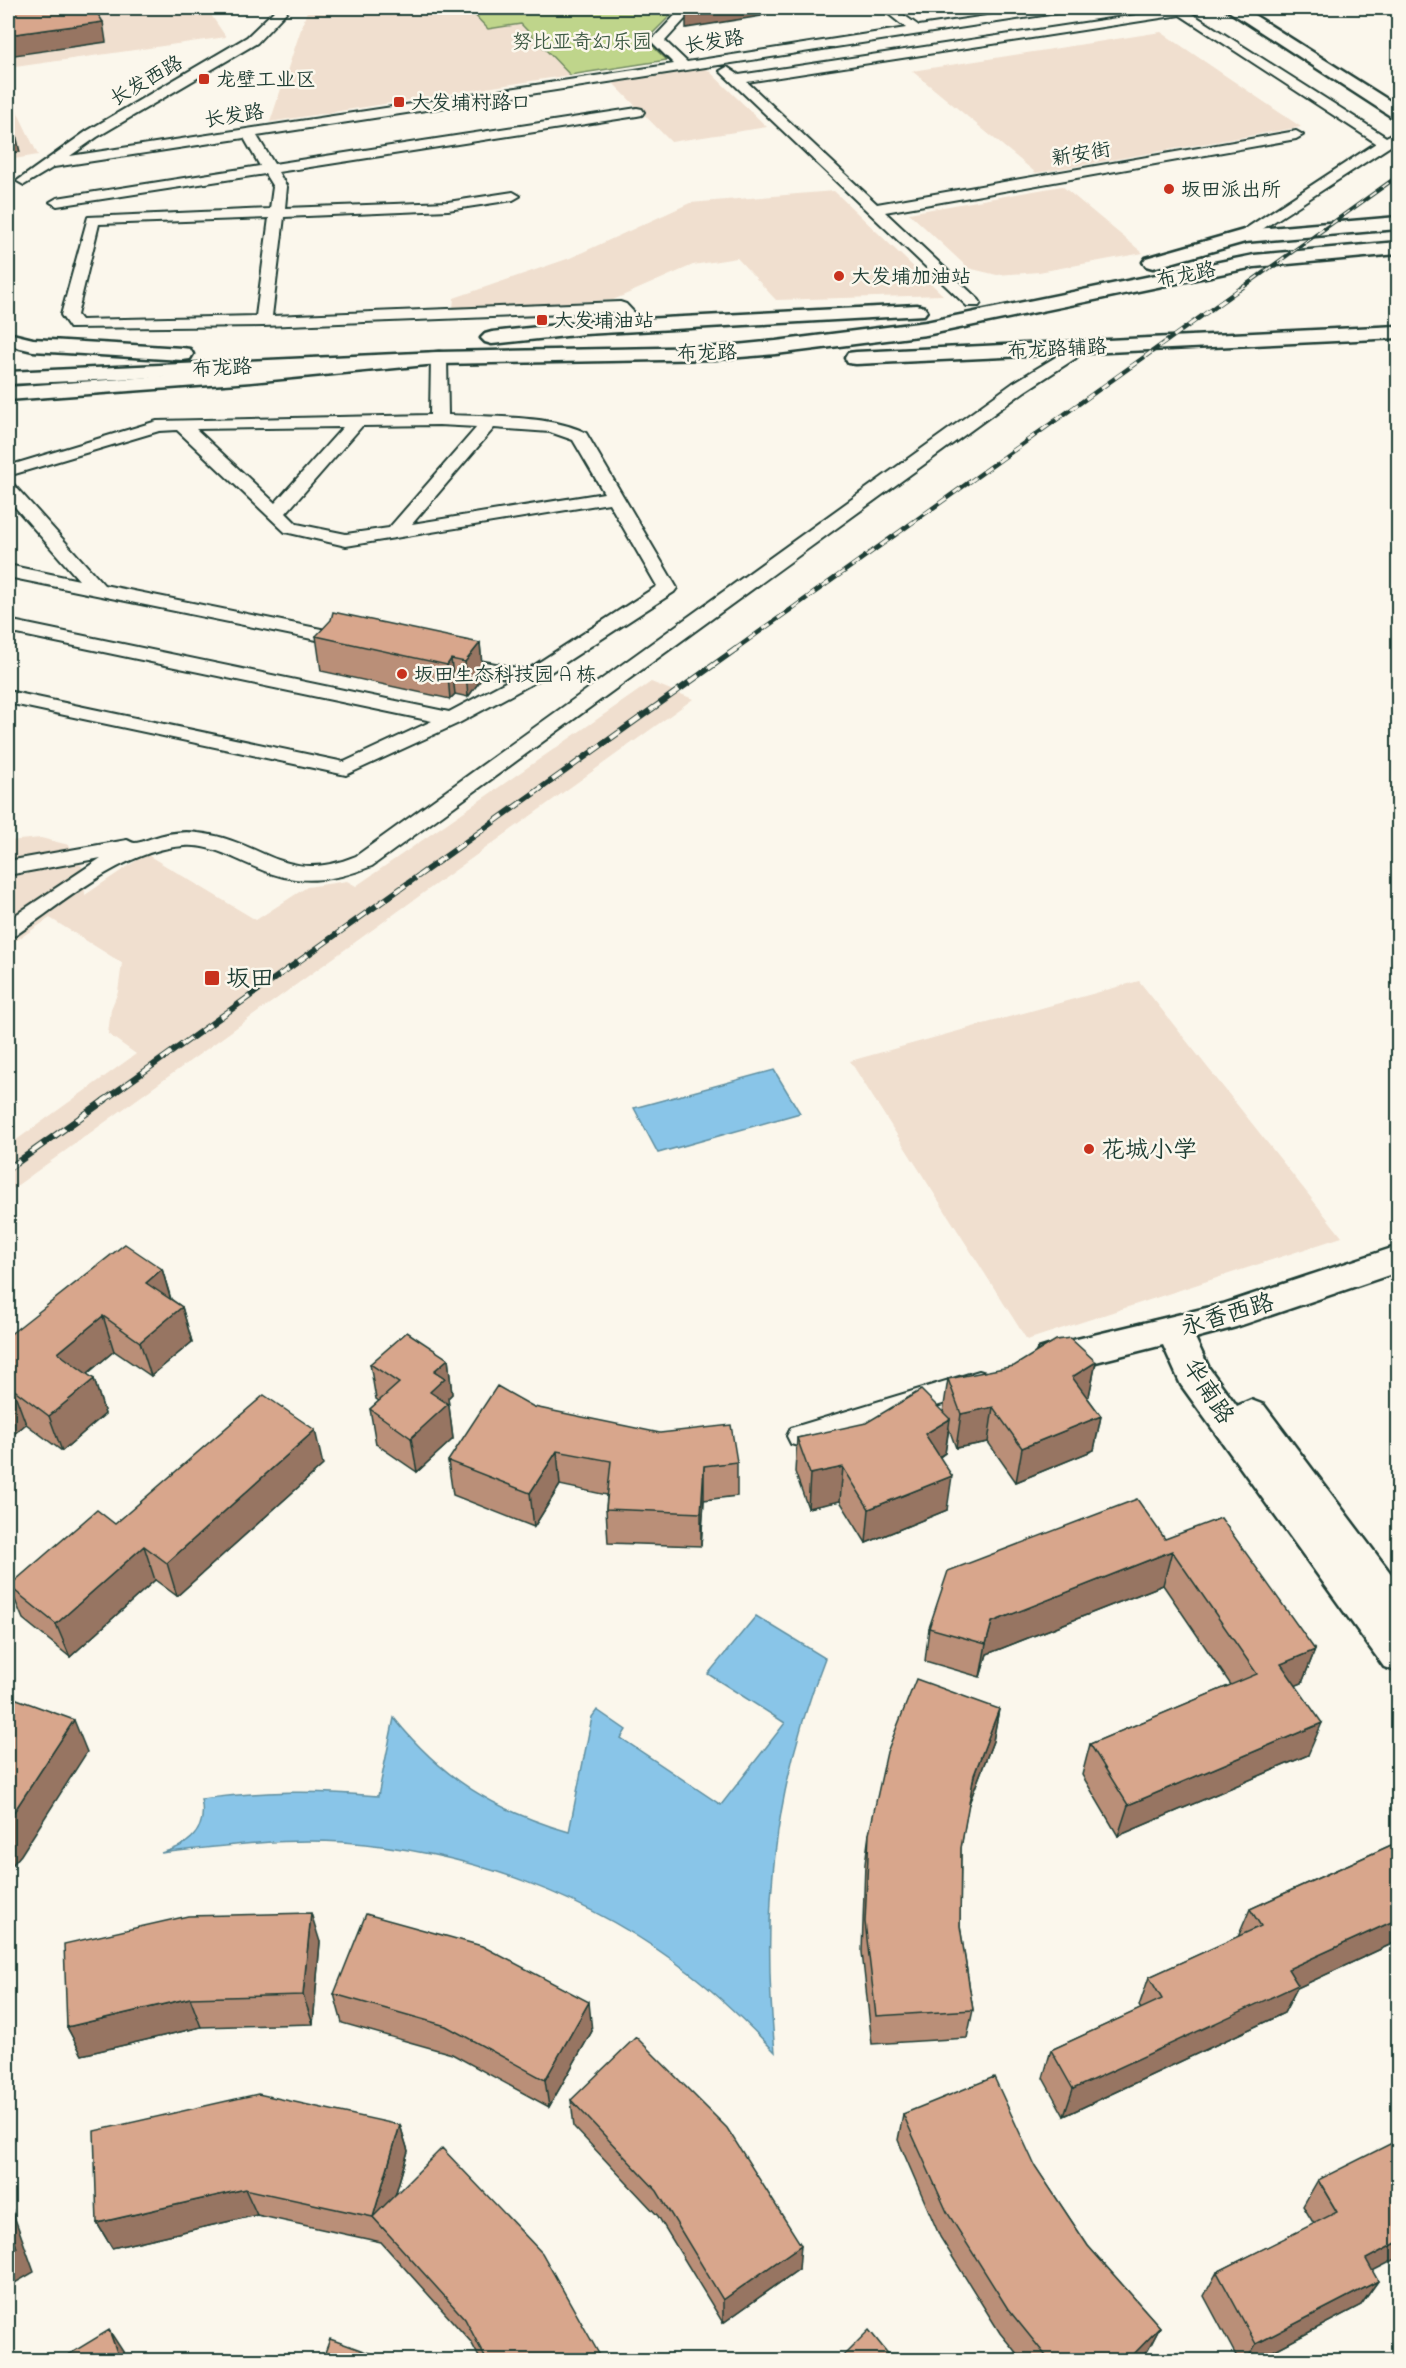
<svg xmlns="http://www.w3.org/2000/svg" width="1406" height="2368" font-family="'Indie Flower','LXGW WenKai TC',sans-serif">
	<rect width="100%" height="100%" fill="#fbf7ec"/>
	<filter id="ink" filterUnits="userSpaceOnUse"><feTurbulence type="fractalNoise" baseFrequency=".0167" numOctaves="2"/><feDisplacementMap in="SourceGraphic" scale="12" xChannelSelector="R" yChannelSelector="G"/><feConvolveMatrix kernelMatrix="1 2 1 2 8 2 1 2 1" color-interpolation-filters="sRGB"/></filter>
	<g filter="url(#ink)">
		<path fill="#f0dfcf" d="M8,8H241L209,12L226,37L8,68Z
			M308,8H468L488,29L521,24L570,75L270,122Z
			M1161,32L1301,127L1036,173L912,71Z
			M706,68L767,127L671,142L613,83Z
			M8,92L38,155L8,160Z
			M1062,186L1143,253L1039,272L997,275L968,268L909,213Z
			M834,191L943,295L776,300L737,258L693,265L613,300L453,308L454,298L570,258L690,203Z
			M651,682L693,699L8,1192V1146L136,1054L108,1034L111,1009L118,992L122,963L50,918L8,946V841L41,838L69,845L84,870L85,895L146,854L256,920L307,887L347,881L356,886Z
			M1139,981L1342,1237L1027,1340L850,1061Z"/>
		<path fill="#bfd58b" stroke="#6f8960" stroke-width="1.5" d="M468,8H491L675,11L646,40L667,60L570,75L521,24L488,29Z"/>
		<path fill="#89c5e8" stroke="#5f8fa0" stroke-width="1.5" d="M774,1070L800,1113L658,1153L634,1108Z
			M756,1616L825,1658C773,1790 761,1911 775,2052C748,2024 721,1997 691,1974C592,1896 468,1851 343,1842C282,1838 221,1846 161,1853C189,1846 208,1830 201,1799C263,1791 315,1790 378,1796L394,1718C443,1779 494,1810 569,1832L592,1717L597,1710L626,1730L621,1738L721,1805L785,1723L708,1674Z"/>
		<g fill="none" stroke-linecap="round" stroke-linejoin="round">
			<defs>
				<path id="minor" d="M277,8H290L257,43L97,137L70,156L674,64L651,41L682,8H695L665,41L687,62L906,28L881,8H894L919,26L1041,8H1069L1063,12L257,136L274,164L637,108L642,109L644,112L642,115L637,116L278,172L287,187L285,208L448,202L513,192L520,196L513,200L448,210L284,217L272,316L620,302L626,304L644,323L646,326L644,329H632L616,312L263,326L70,328L61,315L88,217L270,209L273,187L265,174L57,206L50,202L57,198L260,166L244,138L54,167L24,185L17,181L87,131L247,37ZM269,218L256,316L81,320L77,315L99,224Z
					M1183,8L1386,137L1398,131V141L1244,241L1239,239L1236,236L1239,233L1376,143L1180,15L747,82L877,204L1296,131L1303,135L1296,139L885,212L979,300L981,303L979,306H967L720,71L727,67L739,75Z
					M1074,342L1080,344L1083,350L1076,358L1025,391L372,866C333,882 296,886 257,868C233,858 210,844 184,846C123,850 64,902 16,935L8,937V920L101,858L8,875V861L127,840C130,841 132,843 135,843C141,843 148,839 153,838C167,833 184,831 198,833C264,840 282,886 356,856L1013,383L1064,352L1068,344Z
					M439,353L447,358L448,415C487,417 552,415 586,433L677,588L674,592L537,681L459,723L346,775L8,703V691L344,762L432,721L8,632V620L449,712L511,679L441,665L438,661L441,657L448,655L527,670L657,586L609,503L346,546L285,532L177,430L159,431L8,476V466L157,421L430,415L431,358ZM439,425L477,427L389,528L346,534L297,524L286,513L362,426ZM343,427L275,503L196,429ZM494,428L550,432L573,440L604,493L412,524Z
					M8,484L14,485L104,585L351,635L358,637L361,641L358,645L351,647L8,577V565L79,580L8,499Z
					M979,1371L989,1374L993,1382L989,1390L801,1447L791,1444L787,1436L791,1428Z"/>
				<path id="major" d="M1224,8H1243L1398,106V118L1392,117Z
					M1398,217V229L1245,242L1153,268L1146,266L1143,262L1146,258L1244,230Z
					M1398,242V254L1254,267L926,335L776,354L716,359L439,364L8,384V372L439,352L716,347L776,341L926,322L1254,255Z
					M917,305L924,307L927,311L924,315L585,334L492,344L485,342L481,338L485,334L492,332L585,322Z
					M1398,326V338L856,364L848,363L845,358L848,353L856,352Z
					M1398,1246V1272L1236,1327L1195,1338L1209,1368L1237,1406L1251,1400L1264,1405L1398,1583V1672L1384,1667L1181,1385L1163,1345L1052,1373L1039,1369L1034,1359L1039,1349L1052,1345L1223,1304Z"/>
				<path id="highway" d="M8,333L33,339L182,348L190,349L193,354L190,359L182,360L33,351L8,345Z
					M439,352L447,353L450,358L447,363L251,382L8,400V387L251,370Z"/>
			</defs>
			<use href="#minor" stroke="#1f3d34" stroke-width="4"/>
			<use href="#major" stroke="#1f3d34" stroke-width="5"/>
			<use href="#highway" stroke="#1f3d34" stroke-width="5"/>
			<use href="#minor" fill="#fbf7ec" fill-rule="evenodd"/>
			<use href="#major" fill="#fbf7ec" fill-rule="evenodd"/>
			<use href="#highway" fill="#fbf7ec" fill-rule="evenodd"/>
			<defs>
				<path id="rail-far3" d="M1239,290L1398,176"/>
				<path id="rail-far2" d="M734,650L1241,288"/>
				<path id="rail-far1" d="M103,1101L736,649"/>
				<path id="rail" d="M8,1169L105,1100"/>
			</defs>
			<use href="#rail-far3" stroke="#1f3d34" stroke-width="4"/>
			<use href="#rail-far2" stroke="#1f3d34" stroke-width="4.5"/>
			<use href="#rail-far1" stroke="#1f3d34" stroke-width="6"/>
			<use href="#rail" stroke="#1f3d34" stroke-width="7"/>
			<use href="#rail-far3" stroke="#fbf7ec" stroke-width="2" stroke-dasharray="8" stroke-linecap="butt"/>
			<use href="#rail-far2" stroke="#fbf7ec" stroke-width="3" stroke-dasharray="9" stroke-linecap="butt"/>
			<use href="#rail-far1" stroke="#fbf7ec" stroke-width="4" stroke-dasharray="12" stroke-linecap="butt"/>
			<use href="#rail" stroke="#fbf7ec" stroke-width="4.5" stroke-dasharray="14" stroke-linecap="butt"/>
		</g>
		<path fill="#ba8f78" stroke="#1f3d34" stroke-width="1.5" d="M316,636L480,643L483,677L468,697L455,694L450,699L321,671Z
			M162,1269L171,1299L182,1307L192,1342L151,1376L114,1351L87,1374L94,1379L105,1414L62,1451L26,1424L8,1439V1336Z
			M448,1359L452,1394L448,1398L453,1439L417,1472L376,1444L370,1409L379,1401L376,1399L370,1364Z
			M1096,1362L1089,1396L1087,1397L1101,1416L1094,1450L1016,1482L988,1442L956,1448L949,1429L945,1453L940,1457L947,1510L866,1543L840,1501L808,1508L795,1472L797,1438L943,1412L948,1379Z
			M534,1407L737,1462V1496L704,1500L701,1546L608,1543L606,1509L607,1495L560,1485L534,1527L453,1495L448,1461Z
			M323,1465L177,1596L155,1580L70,1657L23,1619L9,1586L115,1524Z
			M1165,1539L1315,1650L1302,1683L1296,1685L1308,1755L1118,1836L1082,1775L1090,1744L1231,1685L1163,1585L987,1654L980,1677L925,1661L929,1628Z
			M999,1709L993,1741L968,1806L961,1848L960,1926L973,2010L967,2038L872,2044L862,1952L865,1864L869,1834Z
			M1398,1842V1941L1297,1988L1284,2013L1064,2116L1043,2078L1051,2050L1141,2009L1139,2006L1149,1977L1238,1937L1250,1909Z
			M320,1942L313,2024L201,2027L82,2055L67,2027Z
			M334,1994L592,2031L549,2107L452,2054L342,2023Z
			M571,2100L799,2269L723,2323L658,2216L574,2127Z
			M903,2114L1035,2166L1088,2246L1160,2327L1148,2350L1138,2361H1023L1000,2333L940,2237L898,2140Z
			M400,2125L408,2151L395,2196L603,2361H481L471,2342L381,2242L257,2215L112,2248L97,2223Z
			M1318,2180L1378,2281L1361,2305L1254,2361H1239L1204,2296L1217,2272L1314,2224L1303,2206Z"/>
		<path fill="#977462" stroke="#1f3d34" stroke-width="1.5" d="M723,8H761V16L686,28V13Z
			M103,22L106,42L8,56V35Z
			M15,130L20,152L8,153V131Z
			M480,643L483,677L468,697L465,662Z
			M451,659L455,694L450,699L447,665Z
			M162,1269L172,1304L146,1283Z
			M182,1307L192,1342L151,1376L140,1342Z
			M103,1316L114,1351L70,1388L58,1353Z
			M448,1359L452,1394L448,1398L453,1439L417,1472L411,1438L430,1392L434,1371Z
			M1096,1362L1089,1396L1065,1411L1072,1377Z
			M94,1379L105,1414L62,1451L49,1416Z
			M13,1389L26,1424L8,1439V1394Z
			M993,1407L988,1442L956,1448L961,1414Z
			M1101,1416L1094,1450L1016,1482L1022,1448Z
			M950,1419L945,1453L920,1469L925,1434Z
			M315,1430L323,1465L177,1596L167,1563Z
			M557,1451L560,1485L534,1527L530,1493Z
			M704,1466V1500L701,1546V1513Z
			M843,1467L840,1501L808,1508L810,1474Z
			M8,1473L14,1490L8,1496Z
			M952,1476L947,1510L866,1543L869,1509Z
			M144,1546L155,1580L70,1657L56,1624Z
			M1172,1551L1163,1585L987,1654L980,1677L986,1644L992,1622Z
			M1315,1650L1302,1683L1269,1697L1281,1664Z
			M999,1709L993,1741L968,1806L974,1775Z
			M74,1720L87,1752L21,1855L8,1870V1821Z
			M1322,1723L1308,1755L1118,1836L1128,1805Z
			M311,1913L320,1942L313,2024L303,1995Z
			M1398,1919V1941L1297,1988L1284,2013L1064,2116L1073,2089L1288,1969Z
			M190,1998L201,2027L82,2055L67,2027Z
			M589,2002L592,2031L549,2107L545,2080Z
			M400,2125L408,2151L385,2230L373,2217Z
			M245,2189L257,2215L112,2248L97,2223Z
			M8,2199L34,2272L8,2287Z
			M1398,2242V2258L1349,2283L1366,2259Z
			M801,2245L799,2269L723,2323V2300Z
			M1378,2281L1361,2305L1254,2361H1246L1256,2344Z
			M1160,2327L1148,2350L1138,2361H1127Z
			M109,2330L124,2353L127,2361H120Z"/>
		<path fill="#d8a68c" stroke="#1f3d34" stroke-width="1.5" d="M8,8H94L103,22L8,35Z
			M691,8H723L686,13Z
			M8,114L15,130L8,131Z
			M333,612L480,643L465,662L451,659L447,665L316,636L331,620Z
			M125,1244L162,1269L146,1283L182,1307L140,1342L103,1316L58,1353L94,1379L49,1416L13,1389L8,1394V1336Z
			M407,1332L448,1359L434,1371L445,1378L430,1392L448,1404L411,1438L370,1409L399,1383L370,1364Z
			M1070,1338L1096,1362L1072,1377L1101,1416L1022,1448L993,1407L961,1414L948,1379L1014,1366L1056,1340Z
			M497,1386L534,1407L660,1433L731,1425L737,1462L704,1466L701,1513L606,1509L611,1461L557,1451L530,1493L448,1461Z
			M921,1390L950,1419L925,1434L952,1476L869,1509L843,1467L810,1474L797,1438L866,1423Z
			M264,1395L315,1430L167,1563L144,1546L56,1624L9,1586L97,1510L115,1524Z
			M1137,1499L1165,1539L1221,1518L1315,1650L1281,1664L1322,1723L1128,1805L1090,1744L1257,1674L1172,1551L992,1622L986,1644L929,1628L948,1571Z
			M916,1679L999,1709L974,1775L961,1848L960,1926L973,2010L876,2016L865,1922L869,1834L887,1752Z
			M14,1698L74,1720L8,1821V1707Z
			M1398,1842V1919L1288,1969L1298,1985L1073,2089L1051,2050L1162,1999L1149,1977L1261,1926L1250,1909Z
			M311,1913L303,1995L190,1998L67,2027L64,1944L188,1916Z
			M366,1914L482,1946L589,2002L545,2080L446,2026L334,1994Z
			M636,2037L727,2128L801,2245L723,2300L657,2191L571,2100Z
			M994,2077L1035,2166L1088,2246L1160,2327L1127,2361H1050L1008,2309L947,2212L903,2114Z
			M258,2094L400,2125L373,2217L245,2189L97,2223L94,2131Z
			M1398,2140V2242L1366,2259L1378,2281L1256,2344L1217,2272L1337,2212L1318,2180Z
			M442,2148L542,2253L603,2361H487L465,2319L373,2217Z
			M8,2221L17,2248L8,2253Z
			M109,2330L120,2361H58Z
			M869,2330L894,2361H838Z
			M330,2339L383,2358L382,2361H322Z"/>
	</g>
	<g fill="#c8321e" stroke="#fbf7ec" stroke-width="2">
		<rect x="198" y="73" width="12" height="12" rx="3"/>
		<rect x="393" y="96" width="12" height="12" rx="3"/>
		<circle cx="1169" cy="189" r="6"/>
		<circle cx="839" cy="276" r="6"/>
		<rect x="536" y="314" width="12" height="12" rx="3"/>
		<circle cx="402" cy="674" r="6"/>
		<rect x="204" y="970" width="16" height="16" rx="3"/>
		<circle cx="1089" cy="1149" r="6"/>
	</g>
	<g text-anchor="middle" stroke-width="5" stroke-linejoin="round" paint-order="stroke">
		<g font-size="20" fill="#3f5b45" stroke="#fbf7ec">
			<text x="582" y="48">努比亚奇幻乐园</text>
		</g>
		<g font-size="20" fill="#1f3d34" stroke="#fbf7ec">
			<text transform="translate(714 41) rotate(-9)" y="7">长发路</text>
			<text transform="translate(146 80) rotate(-30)" y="7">长发西路</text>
			<text transform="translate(234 115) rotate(-9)" y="7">长发路</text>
			<text transform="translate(1081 153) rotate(-10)" y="7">新安街</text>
			<text transform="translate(1186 274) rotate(-12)" y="7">布龙路</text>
			<text transform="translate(1057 348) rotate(-3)" y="7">布龙路辅路</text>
			<text transform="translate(707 352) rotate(-2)" y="7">布龙路</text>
			<text transform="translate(222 367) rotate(-3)" y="7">布龙路</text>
		</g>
		<g font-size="20" fill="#1f3d34" stroke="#fbf7ec" text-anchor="start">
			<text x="216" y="86">龙壁工业区</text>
			<text x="411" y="109">大发埔村路口</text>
			<text x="1181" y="196">坂田派出所</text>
			<text x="851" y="283">大发埔加油站</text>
			<text x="554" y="327">大发埔油站</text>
			<text x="414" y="681">坂田生态科技园 A 栋</text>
		</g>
		<g font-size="24" fill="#1f3d34" stroke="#fbf7ec" text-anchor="start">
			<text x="226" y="986">坂田</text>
			<text x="1101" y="1157">花城小学</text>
		</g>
		<g font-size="24" fill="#1f3d34" stroke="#fbf7ec">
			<text transform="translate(1227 1314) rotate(-16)" y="8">永香西路</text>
			<text transform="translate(1209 1391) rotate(57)" y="8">华南路</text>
		</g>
	</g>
	<rect width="1406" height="2368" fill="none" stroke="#fbf7ec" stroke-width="30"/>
	<rect x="15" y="15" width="1376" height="2338" fill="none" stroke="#1f3d34" stroke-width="2" filter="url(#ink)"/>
</svg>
